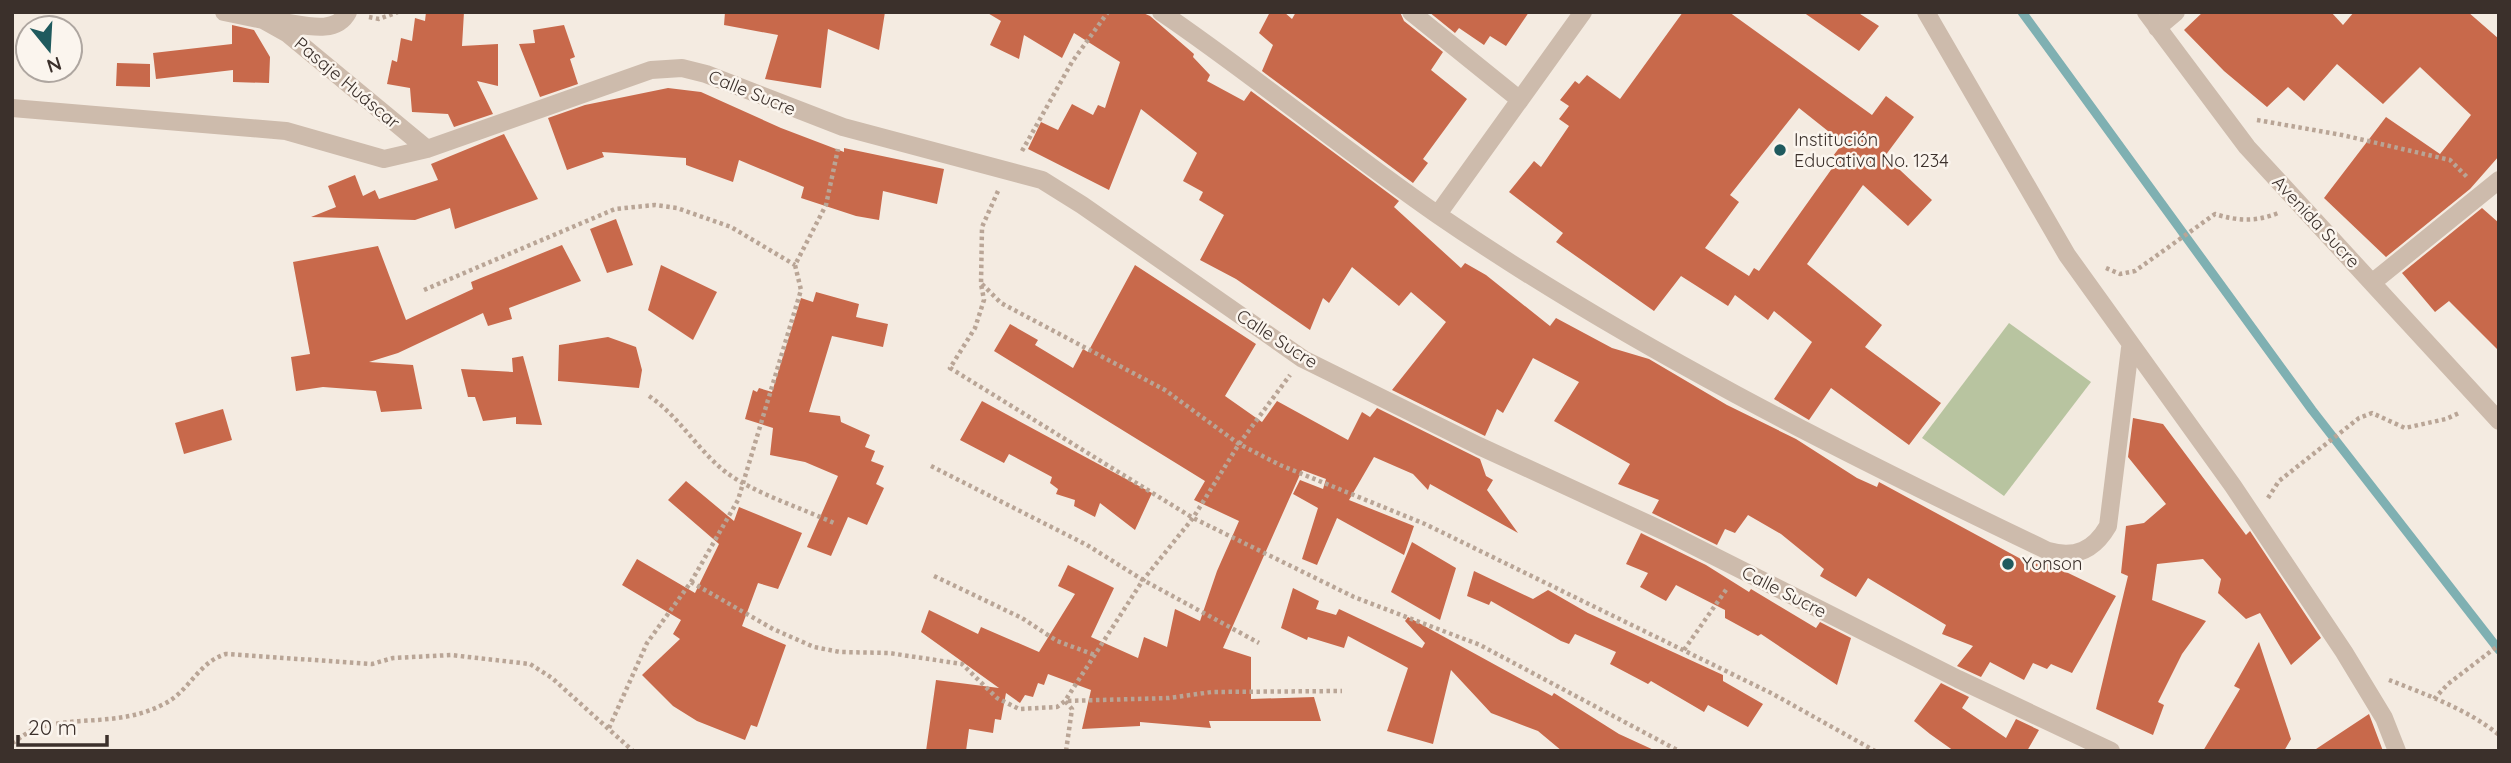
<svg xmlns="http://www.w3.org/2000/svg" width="2511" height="763" font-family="Quicksand,sans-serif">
	<rect width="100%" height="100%" fill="#f4ebe1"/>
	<path fill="#b8c4a0" d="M2009,323L2091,382L2004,496L1922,438Z"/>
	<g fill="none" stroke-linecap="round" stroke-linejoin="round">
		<path stroke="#7fb0b2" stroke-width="9" d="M2022,12L2312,410L2499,650"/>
	</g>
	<path fill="#c8694b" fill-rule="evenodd" d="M426,12H464L462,46L498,44V86L477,81L493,114L454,127L448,114L412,112L410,88L387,84L392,60L397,62L401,38L412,41L415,18L425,21Z
		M725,12H885L879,50L828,29L821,88L765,79L778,35L724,25Z
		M986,12H1141L1150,16L1194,54L1193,57L1210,75L1207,81L1244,101L1251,91L1399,201L1394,207L1461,268L1465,263L1486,275L1550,326L1556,318L1612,348L1649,359L1727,405L1796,439L1857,478L1877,487L1879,482L2032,565L2039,559L2116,596L2072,673L2051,664L2047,669L2033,663L2024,680L1990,662L1981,677L1957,666L1973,646L1942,634L1946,625L1868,578L1856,597L1820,576L1824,569L1781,534L1748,515L1735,533L1725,529L1717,545L1652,513L1659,500L1618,484L1630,464L1554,421L1579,382L1533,358L1503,413L1497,409L1485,436L1392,390L1446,322L1411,292L1399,306L1352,267L1329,303L1323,298L1310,330L1236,279L1200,260L1224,215L1199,200L1203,192L1183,181L1197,153L1141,109L1109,190L1028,149L1041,122L1058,130L1072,104L1093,115L1098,105L1105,108L1120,62L1074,33L1062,58L1024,35L1019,59L990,45L1001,21Z
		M1270,12H1284L1292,19L1296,12H1400L1404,21L1443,52L1431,70L1467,99L1423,159L1428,163L1413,183L1262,71L1273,45L1259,33Z
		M1429,12H1529L1506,46L1490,36L1484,45L1459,28L1455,33Z
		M1683,12H1729L1872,115L1886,96L1914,117L1885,156L1932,200L1908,226L1863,185L1807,264L1882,325L1865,347L1941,403L1909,445L1831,388L1809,420L1774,399L1812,342L1774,311L1768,320L1735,295L1728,306L1681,276L1654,311L1556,242L1563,233L1509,192L1534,161L1541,167L1569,126L1559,119L1569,106L1560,100L1575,81L1579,84L1587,75L1620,99ZM1799,108L1843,143L1833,156L1838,160L1759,271L1754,268L1749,276L1705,248L1739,202L1730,195Z
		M1803,12H1857L1879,26L1859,51Z
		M2203,12H2331L2343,25L2354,12H2468L2499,39V156L2470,189L2386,257L2324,198L2386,117L2440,154L2471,115L2420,67L2383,104L2337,64L2304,101L2288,87L2267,107L2224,71L2184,30Z
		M232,25L254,30L270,57L269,83L233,82V70L156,79L153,53L232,44Z
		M564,25L575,57L570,59L578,84L540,97L519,44L535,43L533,30Z
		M117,63L150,64V87L116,86Z
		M668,88L701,92L781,128L844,152V148L944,169L937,204L883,191L879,220L856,216L801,198L804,187L739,160L733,182L686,165V158L602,152L604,157L567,170L548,118L585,105Z
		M504,134L538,199L455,229L450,208L415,220L311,217L336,207L328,186L355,175L363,196L375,190L379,199L438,180L431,164Z
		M2482,208L2499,223V351L2449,301L2435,312L2402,273Z
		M616,219L633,265L607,273L590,229Z
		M562,245L581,281L509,308L512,319L488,326L483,313L398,353L369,362L413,365L422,409L381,412L376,391L323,387L296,391L291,357L310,354L293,262L378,246L406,320L473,289L471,282Z
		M661,265L717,292L693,340L648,310Z
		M1135,265L1256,344L1225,396L1262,422L1277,401L1348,440L1362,412L1370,417L1377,408L1480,459L1486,476L1493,480L1487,490L1518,533L1430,484L1428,490L1413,474L1374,457L1349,500L1414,526L1404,555L1337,518L1317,565L1302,559L1318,508L1293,494L1300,480L1323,489L1326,479L1302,470L1223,648L1251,657V699L1314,697L1321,721H1209L1211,728L1140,722V726L1082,729L1091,690L1048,674L1044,685L1038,683L1033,697L1025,695L1020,703L1006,693L1001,720L995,719L993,733L969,729L966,751H926L936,680L999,688L921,632L929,610L978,634L981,627L1039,652L1075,594L1058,586L1068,565L1114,588L1091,637L1138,658L1144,637L1167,647L1175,609L1200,621L1217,571L1239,521L1194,500L1205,481L994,351L1010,324L1038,340L1035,345L1073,368L1083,349L1088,352Z
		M816,292L859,304L856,317L888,324L883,347L832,336L809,412L840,416L841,422L870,435L865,447L875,451L871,461L884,466L876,484L884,488L867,525L848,517L831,556L807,547L838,476L805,462L770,455L773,428L745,419L753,390L757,392L759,388L772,392L801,298L813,302Z
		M608,337L636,347L642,370L639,388L558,381L559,345Z
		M523,356L542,425L516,424V417L483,421L475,397H468L461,369L513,372L512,358Z
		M982,401L1152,493L1135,530L1100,503L1095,517L1074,506L1075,500L1056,494L1058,489L1050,483L1052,477L1009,454L1004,463L960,440Z
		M223,409L232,440L184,454L175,423Z
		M2133,418L2163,424L2246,535L2250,531L2321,638L2291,665L2260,613L2246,619L2218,593L2221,579L2203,559L2157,564L2152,600L2206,621L2182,654L2158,702L2164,705L2153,735L2096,709L2128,576L2121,573L2126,526L2144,523L2166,504L2128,457Z
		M686,481L734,521L739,507L802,533L778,589L758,583L742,626L786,645L757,727L751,725L745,740L697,721L673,706L642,675L680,639L673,634L681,620L622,585L637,559L695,593L719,544L668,500Z
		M1641,533L1706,565L1749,592L1751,589L1816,628L1820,622L1851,638L1837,685L1761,634L1758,636L1725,618V610L1676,585L1666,601L1640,587L1648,573L1626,564Z
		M1412,542L1456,568L1440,620L1391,592Z
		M1474,571L1533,599L1548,590L1588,613L1723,675V681L1763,704L1748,727L1708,705L1704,712L1651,681L1648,684L1610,664L1616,652L1575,634L1569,644L1561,641L1491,601L1489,605L1467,596Z
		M1293,588L1319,601L1316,609L1336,615L1339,609L1422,648L1425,643L1405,621L1408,617L1552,696L1554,693L1619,734L1656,751H1562L1538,731L1491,713L1451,670L1433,744L1387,731L1408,668L1348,636L1344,648L1308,637L1307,640L1281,628Z
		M2259,642L2291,739L2284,751H2203L2240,689L2234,686Z
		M1941,683L1969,697L1962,708L2006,738L2016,719L2039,730L2027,751H1954L1930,734L1914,721Z
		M2369,714L2383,751H2313Z"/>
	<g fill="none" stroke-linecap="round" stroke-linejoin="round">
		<path stroke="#b9a596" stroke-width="4.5" stroke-dasharray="3.5 3.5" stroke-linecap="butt" d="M369,17L379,19L398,12
			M2257,120L2342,135L2450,160L2468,178
			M1022,151L1072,62L1108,12
			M998,191L982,227L981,284L984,300L975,328L950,368L1193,518L1354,597L1480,645L1679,751
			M2106,268L2120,274L2135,271L2215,214C2237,221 2256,222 2278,213
			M982,284L1001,303L1165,390L1239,444L1280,465L1425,524L1773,694L1875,751
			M424,290L615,209L655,205L677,208L731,227L795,265
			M649,396C680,417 697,450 727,473C756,494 802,508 836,524
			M931,466L1087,545L1143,580L1259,643
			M2268,498L2279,481L2359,418L2372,413L2405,428L2446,419L2459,413
			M934,576L1022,618L1057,641L1095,655
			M691,582L773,629L814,647L840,652L889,653L962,664L997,698L1019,709L1057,707L1065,701L1169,698L1212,692L1342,691
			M1684,650L1728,587
			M2389,680C2425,694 2469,710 2499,735
			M2434,699L2448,684L2499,645
			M609,728L647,643L691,582L738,500L801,290L795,265L826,205L838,149
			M12,743C21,738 30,729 40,727C81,716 122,726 164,704C189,692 198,662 226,654L372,664L393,658L451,655L530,664L552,678L633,751
			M1066,751L1072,709L1065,701L1143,580L1193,518L1239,444L1290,375"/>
		<path stroke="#cdbbac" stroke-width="18" d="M224,12L263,20L288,34L427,149
			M1161,12C1255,76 1344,150 1438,215C1629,346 1839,451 2048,551C2075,559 2094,550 2108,526L2130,348
			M1411,12L1520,100
			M1926,12L2067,255L2233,486L2344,652L2384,718L2397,751
			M2146,12L2247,147L2499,421
			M271,21C294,21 334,39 348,12
			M2157,28L2176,12
			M12,108L286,131L384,159L427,149L651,70L682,68L706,74L843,127L1042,180L1082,205L1303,359L1479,446L1668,533L1958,679L2111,751
			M1438,214L1583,12
			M2373,282L2499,180"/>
	</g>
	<g fill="#1f5a5e" stroke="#fbf5ee" stroke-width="2.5">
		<circle cx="1780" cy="150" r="7"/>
		<circle cx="2008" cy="564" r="7"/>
	</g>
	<g text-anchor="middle" stroke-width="5" stroke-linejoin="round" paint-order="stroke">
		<g font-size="18" fill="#3b302b" stroke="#fbf5ee">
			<text transform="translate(347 83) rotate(40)" y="6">Pasaje Huáscar</text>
			<text transform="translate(752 93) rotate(22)" y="6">Calle Sucre</text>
			<text transform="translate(2316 222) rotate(47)" y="6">Avenida Sucre</text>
			<text transform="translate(1277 339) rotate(33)" y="6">Calle Sucre</text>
			<text transform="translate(1784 592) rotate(27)" y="6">Calle Sucre</text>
		</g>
		<g font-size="18" fill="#3b302b" stroke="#fbf5ee" text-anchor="start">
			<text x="1794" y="146">Institución<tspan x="1794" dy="21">Educativa No. 1234</tspan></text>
			<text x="2022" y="570">Yonson</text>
		</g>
	</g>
	<rect width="2511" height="763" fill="none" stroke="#3b302b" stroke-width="28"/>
	<g transform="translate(49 49) rotate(162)"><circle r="33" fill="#fbf5ee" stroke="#aea6a0" stroke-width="2"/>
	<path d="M0-5L12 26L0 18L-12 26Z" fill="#1f5a5e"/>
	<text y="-10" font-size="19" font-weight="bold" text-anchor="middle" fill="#3b302b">N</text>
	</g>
	<path d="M18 735v10h89v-10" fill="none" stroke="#3b302b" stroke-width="3.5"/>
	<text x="28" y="735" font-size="21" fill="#3b302b" stroke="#fbf5ee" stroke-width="5" paint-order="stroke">20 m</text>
</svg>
